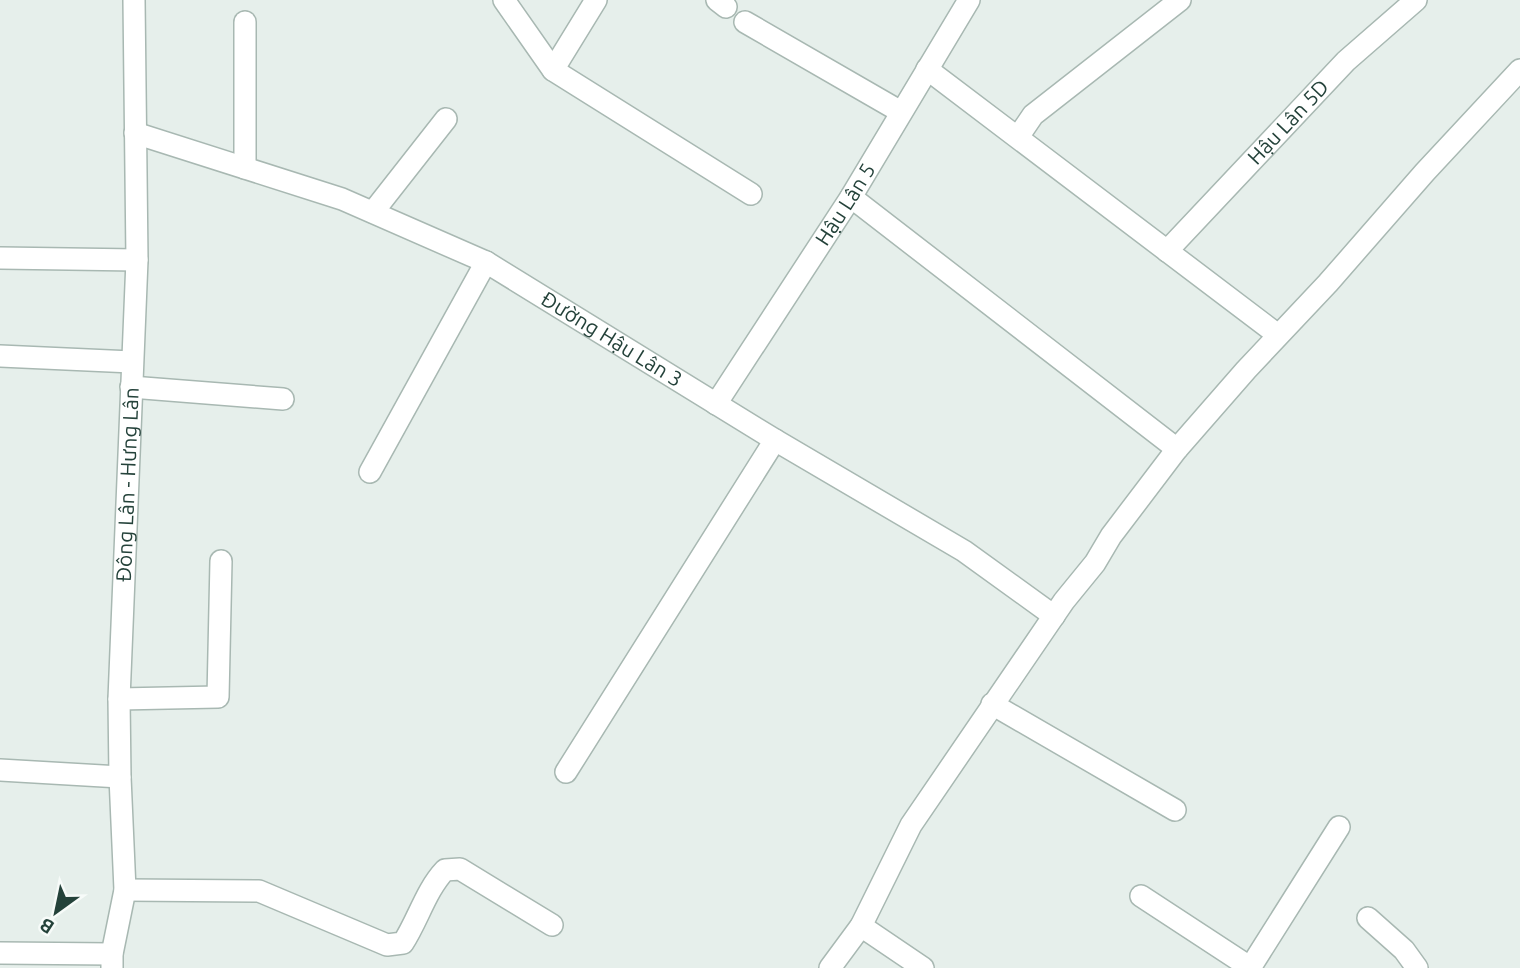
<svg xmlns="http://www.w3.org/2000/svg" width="1520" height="968" font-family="Ubuntu,sans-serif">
	<rect width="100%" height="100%" fill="#e6efeb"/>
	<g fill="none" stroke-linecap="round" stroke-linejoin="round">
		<defs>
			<g id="minor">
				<path d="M504,0L553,70L751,194"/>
				<path d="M717,0L726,7"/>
				<path d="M745,22L901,112"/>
				<path d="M927,69L1278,335"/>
				<path d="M553,70L596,0"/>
				<path id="s1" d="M135,133L342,199L486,262L775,440L964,551L1054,616"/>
				<path d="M1018,137L1033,115L1180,0"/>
				<path d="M245,168V22"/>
				<path d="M851,197L1177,449"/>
				<path d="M373,212L446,119"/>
				<path id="s2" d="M1167,251L1346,61L1416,0"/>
				<path d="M0,258L137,260"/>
				<path d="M0,356L132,362"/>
				<path d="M131,387L283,399"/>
				<path id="s3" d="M716,404L851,197L969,0"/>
				<path d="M370,472L486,262"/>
				<path d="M119,699L218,697L221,561"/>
				<path d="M992,704L1175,810"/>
				<path d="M0,770L120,777"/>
				<path d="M566,772L775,440"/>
				<path d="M125,890L259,891L387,945L403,943C418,920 426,890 445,870L460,869L552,925"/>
				<path d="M1141,896L1251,968"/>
				<path d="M1368,918L1404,950L1417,968"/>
				<path d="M861,926L923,968"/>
				<path d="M0,953L112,954"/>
				<path id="s4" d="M112,968V954L125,890L120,777L119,699L137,260L134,0"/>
				<path d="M830,968L861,926L911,825L1064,601L1095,563L1111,536L1177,449L1246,370L1328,283L1425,172L1520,70"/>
				<path d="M1250,968L1339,827"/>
			</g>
		</defs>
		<use href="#minor" stroke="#a8b8b2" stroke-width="24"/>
		<use href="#minor" stroke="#fff" stroke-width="21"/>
	</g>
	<g text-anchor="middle" stroke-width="7" stroke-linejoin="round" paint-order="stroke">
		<g font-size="21" fill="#24423a" stroke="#f7fbf9">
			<text dy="7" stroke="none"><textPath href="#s2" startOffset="177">Hậu Lân 5D</textPath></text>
			<text dy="7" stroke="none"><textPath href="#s3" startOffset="238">Hậu Lân 5</textPath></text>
			<text dy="7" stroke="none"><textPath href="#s1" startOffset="522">Đường Hậu Lân 3</textPath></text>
			<text dy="7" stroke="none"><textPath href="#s4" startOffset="485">Đông Lân - Hưng Lân</textPath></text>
		</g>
	</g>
	<g transform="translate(56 912) rotate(213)" stroke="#f7fbf9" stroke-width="5" paint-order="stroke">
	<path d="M0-5L12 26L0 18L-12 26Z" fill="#24423a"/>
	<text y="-10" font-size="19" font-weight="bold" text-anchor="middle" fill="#24423a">B</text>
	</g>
</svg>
